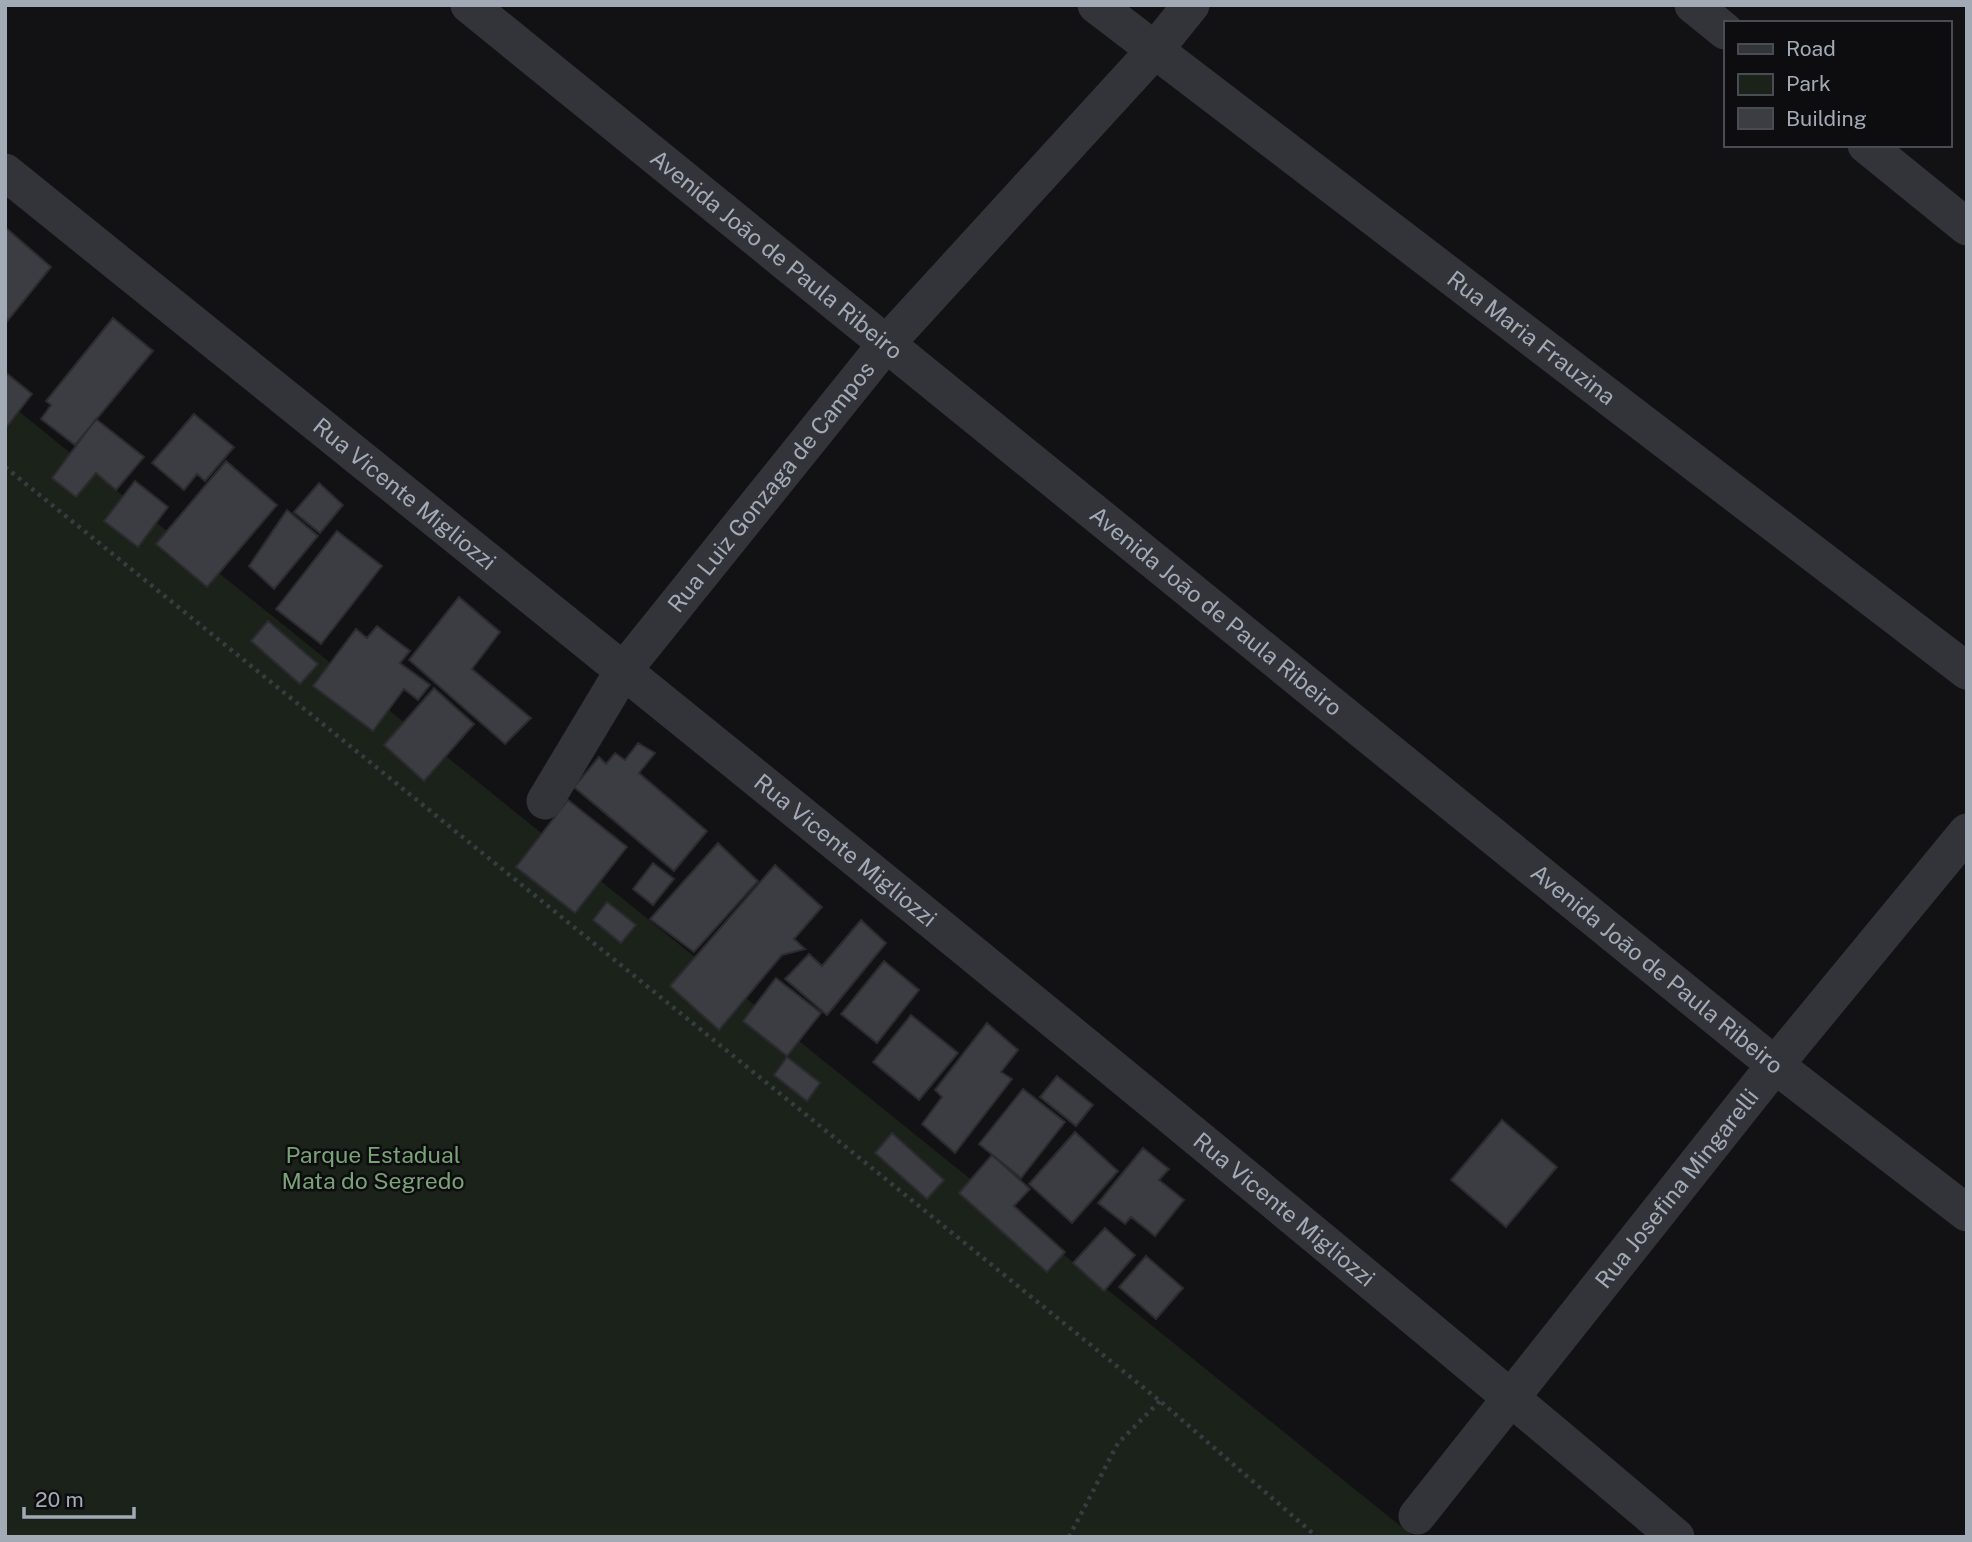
<svg xmlns="http://www.w3.org/2000/svg" width="1972" height="1542" font-family="'Public Sans',sans-serif">
	<rect width="100%" height="100%" fill="#121214"/>
	<path fill="#1a221a" d="M5,400L116,490L1414,1537H5Z"/>
	<path fill="#3c3d42" stroke="#2c2c30" stroke-width="2" d="M5,227L51,267L5,324Z
		M113,318L153,351L75,445L41,419L51,405L46,401Z
		M5,372L32,394L5,429Z
		M194,414L234,447L205,481L197,474L184,490L152,463Z
		M96,419L144,457L116,490L96,473L76,497L52,478Z
		M226,461L277,505L207,587L156,544Z
		M135,481L168,507L138,547L104,521Z
		M319,483L343,505L320,533L294,512Z
		M287,510L318,536L274,589L249,566Z
		M337,531L382,566L321,644L276,609Z
		M459,597L500,632L472,669L531,718L505,744L409,660Z
		M268,621L318,664L300,684L251,641Z
		M377,626L410,651L400,663L430,685L418,700L404,689L373,731L313,686L356,629L367,638Z
		M434,688L474,724L424,781L384,745Z
		M638,743L655,753L639,773L707,831L674,871L574,787L599,757L606,764L615,753L625,760Z
		M568,800L627,847L575,913L516,867Z
		M718,843L758,881L694,952L650,919Z
		M653,863L674,879L653,905L633,889Z
		M775,865L822,907L794,939L805,949L782,955L719,1030L670,986Z
		M607,902L636,925L621,943L593,920Z
		M861,920L886,943L827,1015L785,979L809,954L822,966Z
		M884,961L919,990L877,1043L841,1014Z
		M776,978L821,1013L787,1056L743,1021Z
		M911,1015L958,1053L919,1100L873,1062Z
		M987,1023L1018,1050L1001,1072L1012,1079L955,1153L922,1124L942,1097L935,1090Z
		M787,1057L820,1083L807,1101L774,1075Z
		M1057,1076L1093,1105L1076,1126L1040,1097Z
		M1023,1089L1065,1122L1021,1178L979,1144Z
		M1502,1120L1557,1167L1506,1227L1451,1180Z
		M1075,1132L1118,1171L1072,1223L1029,1184Z
		M892,1133L944,1180L927,1199L875,1153Z
		M1143,1148L1169,1169L1159,1180L1184,1200L1155,1236L1131,1217L1125,1224L1098,1203Z
		M992,1155L1030,1189L1014,1206L1065,1252L1047,1272L959,1193Z
		M1105,1228L1135,1255L1104,1291L1073,1263Z
		M1146,1256L1183,1288L1156,1319L1119,1287Z"/>
	<g fill="none" stroke-linecap="round" stroke-linejoin="round">
		<path stroke="#383b40" stroke-width="4.5" stroke-dasharray="3.5 5" stroke-linecap="butt" d="M5,467L1160,1401L1317,1537
			M1069,1537L1118,1443L1160,1401"/>
		<g stroke="#323439" stroke-width="37">
			<path id="s1" d="M469,5L1775,1065L1967,1213"/>
			<path id="s2" d="M1096,5L1967,671"/>
			<path d="M1693,5L1725,31"/>
			<path d="M1866,145L1967,227"/>
			<path id="s3" d="M5,172C565,624 1127,1072 1676,1537"/>
			<path id="s4" d="M545,801L623,671L886,344L1154,51L1191,5"/>
			<path id="s5" d="M1417,1516L1775,1065L1967,832"/>
		</g>
	</g>
	<g text-anchor="middle" stroke-width="5" stroke-linejoin="round" paint-order="stroke">
		<g font-size="23" fill="#a2aab6" stroke="#0d0d0f">
			<text dy="8" stroke="none"><textPath href="#s1" startOffset="396">Avenida João de Paula Ribeiro</textPath></text>
			<text dy="8" stroke="none"><textPath href="#s2" startOffset="548">Rua Maria Frauzina</textPath></text>
			<text dy="8" stroke="none"><textPath href="#s4" startOffset="388">Rua Luiz Gonzaga de Campos</textPath></text>
			<text dy="8" stroke="none"><textPath href="#s3" startOffset="513">Rua Vicente Migliozzi</textPath></text>
			<text dy="8" stroke="none"><textPath href="#s1" startOffset="962">Avenida João de Paula Ribeiro</textPath></text>
			<text dy="8" stroke="none"><textPath href="#s3" startOffset="1080">Rua Vicente Migliozzi</textPath></text>
			<text dy="8" stroke="none"><textPath href="#s1" startOffset="1530">Avenida João de Paula Ribeiro</textPath></text>
			<text dy="8" stroke="none"><textPath href="#s5" startOffset="418">Rua Josefina Mingarelli</textPath></text>
			<text dy="8" stroke="none"><textPath href="#s3" startOffset="1647">Rua Vicente Migliozzi</textPath></text>
		</g>
		<g font-size="23" fill="#79a377" stroke="#0d0d0f">
			<text x="373" y="1163">Parque Estadual<tspan x="373" dy="26">Mata do Segredo</tspan></text>
		</g>
	</g>
	<rect width="1972" height="1542" fill="none" stroke="#a2aab6" stroke-width="14"/>
	<rect x="1724" y="21" width="228" height="126" fill="#0d0d0f" stroke="#494c52" stroke-width="2"/>
	<rect x="1738" y="44" width="35" height="10" fill="#323439" stroke="#494c52" stroke-width="2"/>
	<text x="1786" y="56" font-size="21" fill="#a2aab6">Road</text>
	<rect x="1738" y="74" width="35" height="21" fill="#1a221a" stroke="#494c52" stroke-width="2"/>
	<text x="1786" y="91" font-size="21" fill="#a2aab6">Park</text>
	<rect x="1738" y="108" width="35" height="21" fill="#3c3d42" stroke="#494c52" stroke-width="2"/>
	<text x="1786" y="126" font-size="21" fill="#a2aab6">Building</text>
	<path d="M24 1507v10h110v-10" fill="none" stroke="#a2aab6" stroke-width="3.5"/>
	<text x="35" y="1507" font-size="21" fill="#a2aab6" stroke="#0d0d0f" stroke-width="5" paint-order="stroke">20 m</text>
</svg>
